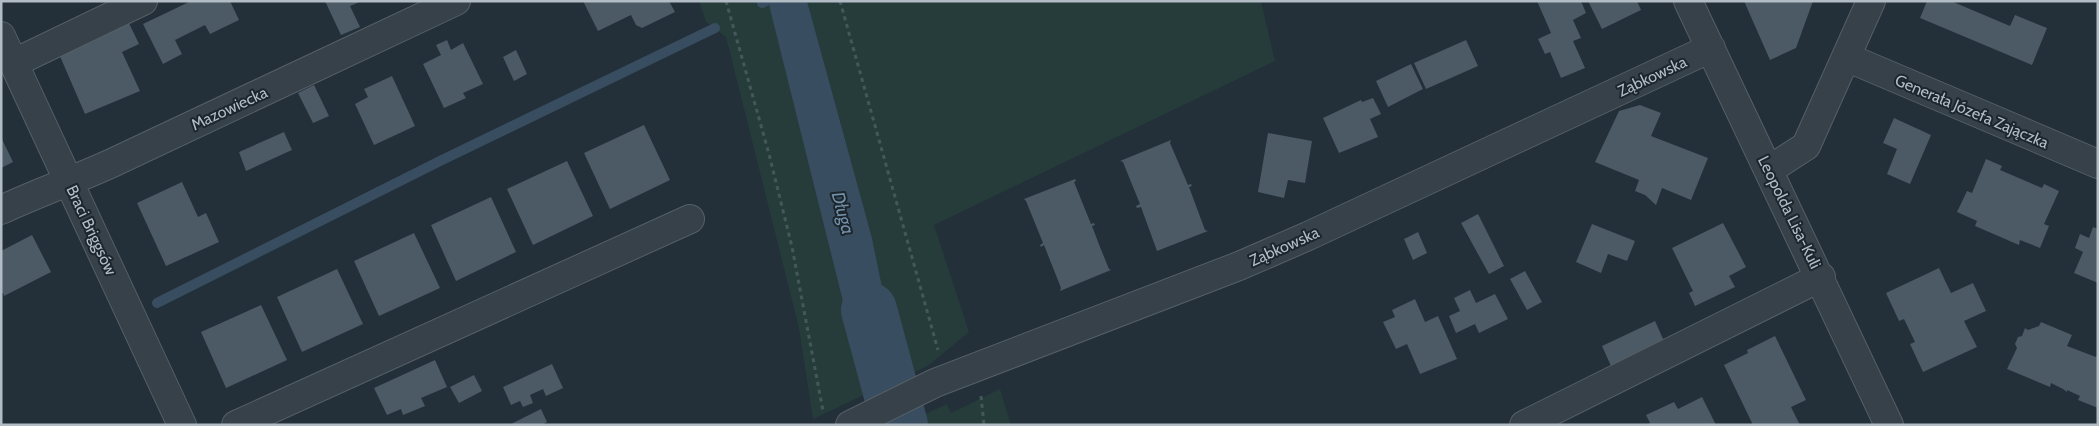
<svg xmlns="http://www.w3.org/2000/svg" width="2099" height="426" font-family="Cabin,sans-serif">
	<rect width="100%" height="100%" fill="#232f39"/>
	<path fill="#263c3b" d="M699,1H768L866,394L813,419L799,328L726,37L706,22Z
		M807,1H1261L1275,61L934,225L969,332L929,365L905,377L898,365L872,238Z
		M1000,389L1011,425H902L947,404L951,413Z"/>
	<path fill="#384d5f" d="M768,1H807L872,238L898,365L905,377L866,394Z"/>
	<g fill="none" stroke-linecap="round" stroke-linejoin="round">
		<path stroke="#384d5f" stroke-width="10" d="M762,3L766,1
			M157,303L440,161L715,28"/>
		<path stroke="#384d5f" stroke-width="56" d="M869,310L900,425"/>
	</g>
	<path fill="#4c5a65" d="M191,1H230L239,20L210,34L205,25L175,40L182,54L163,64L143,24Z
		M325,1H362L350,6L360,27L341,35Z
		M583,1H669L675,12L642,28L636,25L631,15L598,31Z
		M1537,1H1581L1586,13L1573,20L1581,38L1573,41L1585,68L1561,78L1550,52L1545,54L1538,39L1551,33Z
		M1588,1H1637L1641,10L1602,29Z
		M1744,1H1813L1796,48L1770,60Z
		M1927,1H1951L2010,26L2015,15L2047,28L2032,65L1920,18Z
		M128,21L139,44L122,52L140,91L85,114L59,54Z
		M447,40L451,50L463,43L483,84L463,93L466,98L444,108L423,64L441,55L436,45Z
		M1466,40L1478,66L1426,89L1414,63Z
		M516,50L527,74L514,81L503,57Z
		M1411,64L1423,89L1388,107L1376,81Z
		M392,76L415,126L374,145L355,104L368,97L364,89Z
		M314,85L329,116L313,123L298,93Z
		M1373,98L1381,114L1370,119L1378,137L1339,153L1323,118L1361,100L1362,102Z
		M1640,105L1661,113L1651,136L1708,158L1691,200L1662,188L1656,205L1645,195L1635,191L1639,180L1595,162L1619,111Z
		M1894,118L1931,135L1910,184L1887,174L1897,149L1883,143Z
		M644,125L670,180L610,209L584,153Z
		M284,132L292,150L246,171L239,152Z
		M1268,133L1312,141L1305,183L1288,180L1284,198L1258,192Z
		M1,137L13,162L1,168Z
		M1171,140L1170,143L1188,185L1191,184L1192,186L1189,187L1205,230L1208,231L1157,251L1141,207L1137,208L1136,206L1140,204L1131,182L1123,162L1120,161Z
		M1986,159L2002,166L2000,170L2042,188L2044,184L2059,191L2044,224L2049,226L2040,248L2020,240L2019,245L1975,226L1977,221L1957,212L1967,191L1972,193Z
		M567,161L593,216L533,245L507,189Z
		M1075,179L1076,181L1074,182L1091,224L1094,223L1095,225L1092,226L1100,247L1109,269L1111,270L1060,291L1061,288L1044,245L1041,247L1040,245L1043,243L1026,201L1024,199Z
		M182,182L198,217L206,213L219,242L166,266L137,203Z
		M491,197L516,252L456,281L431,225Z
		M1478,214L1504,266L1489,274L1461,223Z
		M1723,223L1746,267L1729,276L1735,287L1695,306L1689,293L1693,291L1672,248Z
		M1592,224L1635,241L1627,261L1608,254L1601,273L1576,262Z
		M2093,227L2098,229V283L2074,273L2083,252L2075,248L2080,234L2089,238Z
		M1418,232L1427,253L1413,260L1404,239Z
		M414,233L440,288L379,316L354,261Z
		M32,235L51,272L4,296L3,293L1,294V251Z
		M1939,268L1951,293L1973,283L1986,311L1964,321L1977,347L1923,372L1910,344L1915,342L1904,319L1899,321L1886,293Z
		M337,269L363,324L302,352L277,297Z
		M1525,271L1542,302L1527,310L1510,279Z
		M1470,290L1476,303L1495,294L1508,319L1479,333L1475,324L1456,333L1449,316L1460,311L1454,298Z
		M1415,299L1425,322L1438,316L1457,359L1420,374L1407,344L1396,349L1383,322L1395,317L1392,310Z
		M261,305L287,360L226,388L201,332Z
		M1655,321L1664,341L1611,366L1602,346Z
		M2041,322L2072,335L2067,346L2096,357L2098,354V408L2078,400L2080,396L2067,390V392L2063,389L2051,383L2050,387L2007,369L2017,348L2015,344L2018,337L2022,336L2025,328L2028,330L2039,326Z
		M1775,336L1806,400L1791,407L1800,425H1753L1724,365L1748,353L1747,350Z
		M435,360L447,387L421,398L425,406L403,415L401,409L387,415L374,388Z
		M552,364L563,388L546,396L543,389L530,395L533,403L523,407L520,401L511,405L503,387Z
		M474,375L482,391L459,403L450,387Z
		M1702,397L1716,425H1647L1650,423L1646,415L1674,402L1678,409Z
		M541,409L547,422L541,425H509Z"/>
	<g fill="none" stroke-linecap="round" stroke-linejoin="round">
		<defs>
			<path id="minor" d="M1688,1L1889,425
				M1,36L182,425
				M1846,57L2098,164
				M14,63L143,1
				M1769,170L1806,146L1871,1
				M1,210C37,193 75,180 112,163L456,1
				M236,425L690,219
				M850,425L935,383L1239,266L1308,236L1711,48
				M1524,425L1821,277"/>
		</defs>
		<use href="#minor" stroke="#555f67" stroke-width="30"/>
		<path stroke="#455859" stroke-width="3" stroke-dasharray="4 4" stroke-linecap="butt" d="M726,1L769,154L792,247L823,411
			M840,1L938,350
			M981,396L984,425"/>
		<use href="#minor" stroke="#374149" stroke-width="28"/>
	</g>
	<g text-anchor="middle" stroke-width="4" stroke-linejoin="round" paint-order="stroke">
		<g font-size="16" fill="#b2bcc5" stroke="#1c262e">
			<text transform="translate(1652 76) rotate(-25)" y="6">Ząbkowska</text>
			<text transform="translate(229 108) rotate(-25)" y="6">Mazowiecka</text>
			<text transform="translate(1972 111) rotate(23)" y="6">Generała Józefa Zajączka</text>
			<text transform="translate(1790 212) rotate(64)" y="6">Leopolda Lisa-Kuli</text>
			<text transform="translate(92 230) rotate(65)" y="6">Braci Briggsów</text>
			<text transform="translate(1284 246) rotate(-24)" y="6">Ząbkowska</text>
		</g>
		<g font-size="18" font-style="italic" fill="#7490a8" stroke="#1c262e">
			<text transform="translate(843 213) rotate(75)" y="6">Długa</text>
		</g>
	</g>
	<rect width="2099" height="426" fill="none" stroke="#b2bcc5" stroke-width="5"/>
</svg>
